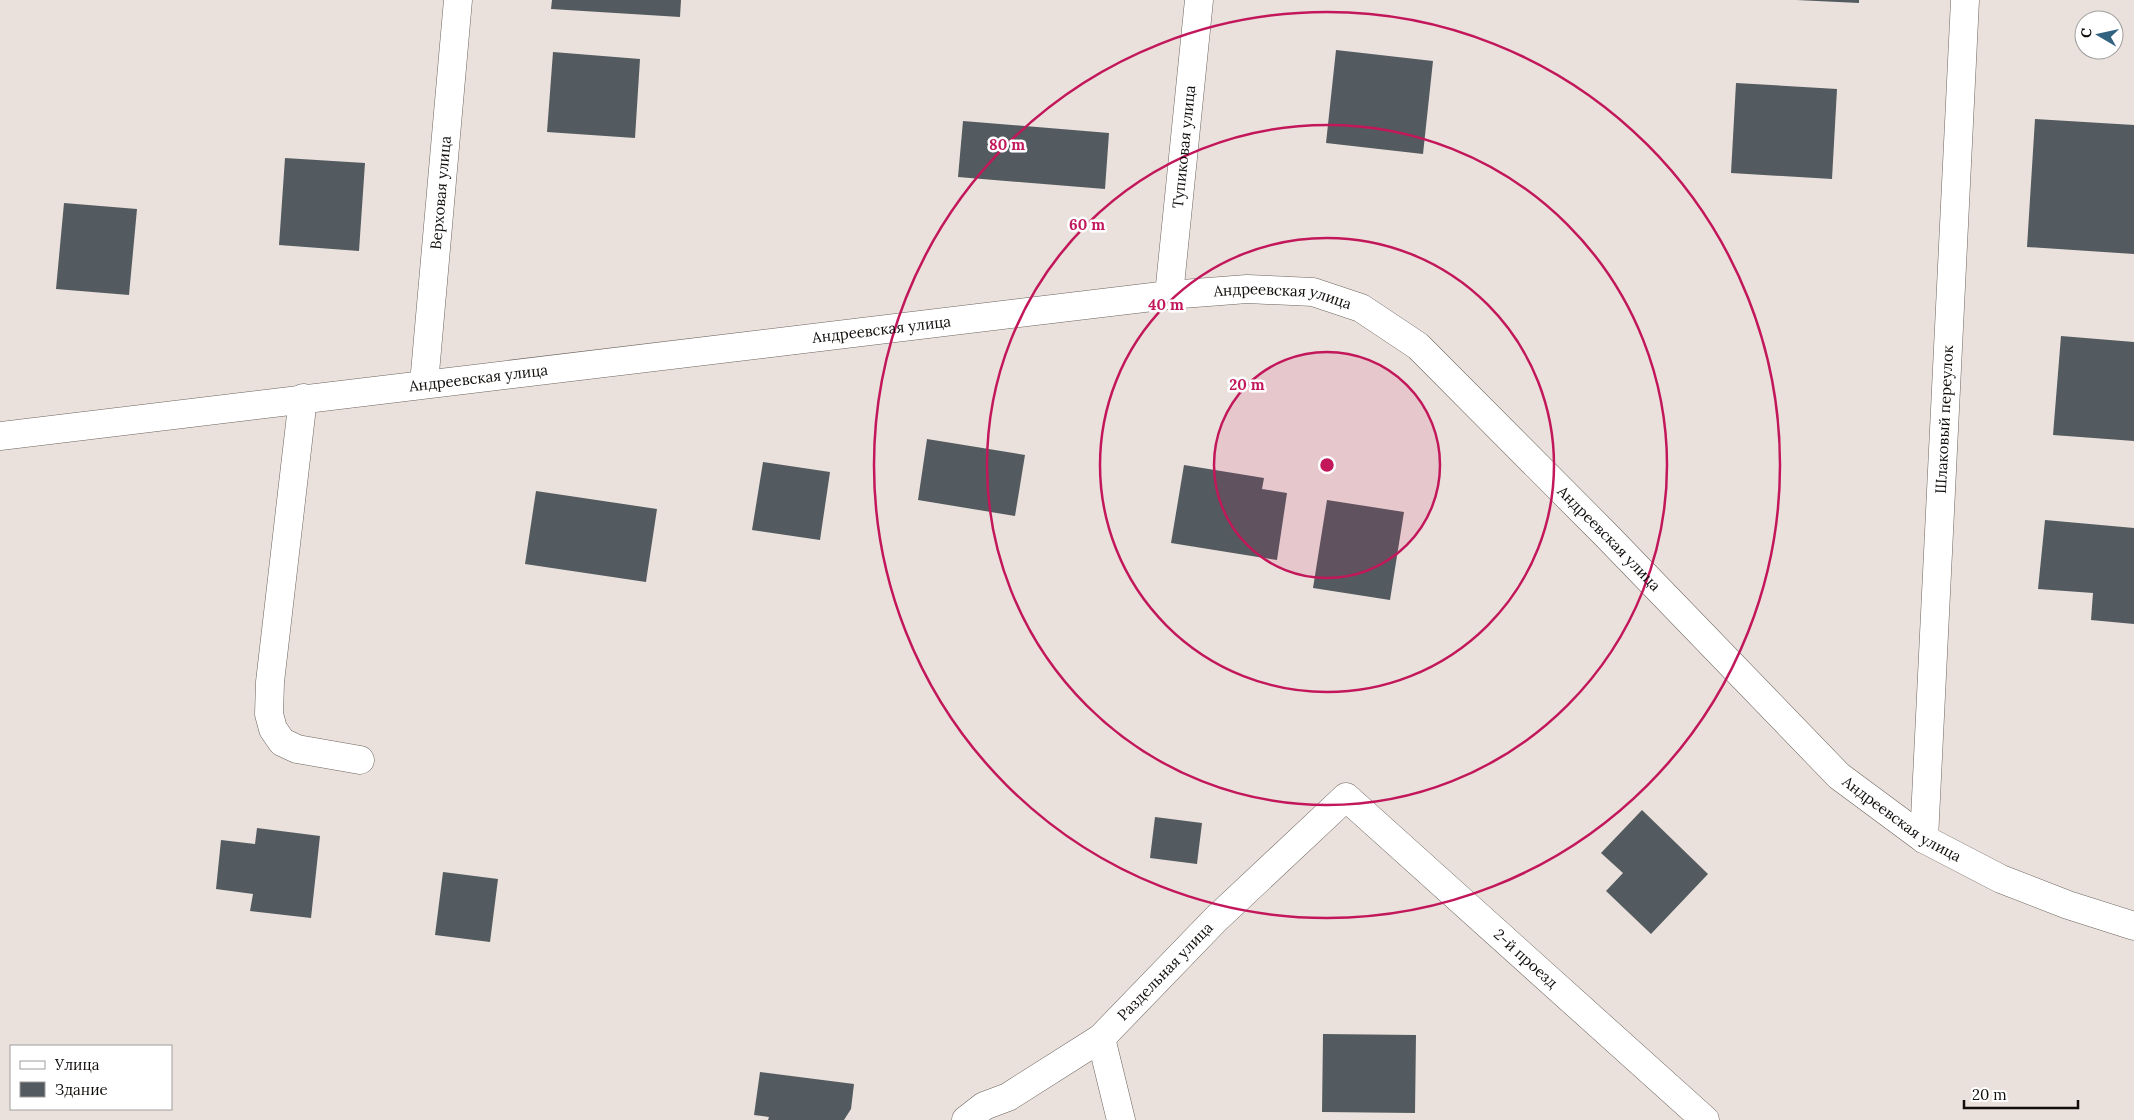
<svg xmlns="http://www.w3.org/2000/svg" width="2134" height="1120" font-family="Lora,serif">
	<rect width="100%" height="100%" fill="#ebe1dc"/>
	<path fill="#535b60" d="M552,0H681L680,17L551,9Z
		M1796,0H1859V3Z
		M1336,50L1433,61L1423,154L1326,143Z
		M553,52L640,59L635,138L547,132Z
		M1736,83L1837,89L1832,179L1731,173Z
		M2035,119L2134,125V254L2027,247Z
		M963,121L1109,133L1105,189L958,177Z
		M285,158L365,163L359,251L279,245Z
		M64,203L137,209L129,295L56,289Z
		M2061,336L2134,342V441L2053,435Z
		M927,439L1025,455L1015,516L918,500Z
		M763,462L830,472L820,540L752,530Z
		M1184,465L1264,478L1262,489L1287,493L1277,560L1171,543Z
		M536,491L657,509L646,582L525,564Z
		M1327,500L1404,512L1390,600L1313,588Z
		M2045,520L2134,528V624L2091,620L2093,593L2038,589Z
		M1642,810L1708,874L1651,934L1606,891L1623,873L1601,853Z
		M1155,817L1202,823L1197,864L1150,858Z
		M257,828L320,836L311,918L250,911L253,894L216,889L221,840L255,844Z
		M443,872L498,879L490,942L435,935Z
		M1323,1034L1416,1035L1415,1113L1322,1112Z
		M760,1072L854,1084L851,1109L844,1120H768L769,1117L754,1115Z"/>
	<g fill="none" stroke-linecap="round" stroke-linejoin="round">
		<defs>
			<g id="minor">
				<path id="s1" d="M1169,295L1199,0"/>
				<path id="s2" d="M424,384L458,0"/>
				<path d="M303,398L270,682L269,714L273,729L282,742L297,749L360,760"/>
				<path id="s3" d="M0,436L1169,295L1247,289L1313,292L1361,308L1418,346L1607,536L1839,776L1924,839L2001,879L2068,905L2134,926"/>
				<path id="s4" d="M1924,839L1965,0"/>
				<path d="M1101,1038L1121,1120"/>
				<path id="s5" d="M966,1120L984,1106L1008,1097L1101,1038L1215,920L1346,797L1705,1120"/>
			</g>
		</defs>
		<use href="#minor" stroke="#6c645f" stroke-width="29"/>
		<use href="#minor" stroke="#fff" stroke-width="28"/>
	</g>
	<circle cx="1327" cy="465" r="113" fill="#c2185b" fill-opacity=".12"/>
	<g fill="none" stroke="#c2185b" stroke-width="2.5">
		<circle cx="1327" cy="465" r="113"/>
		<circle cx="1327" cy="465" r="227"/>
		<circle cx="1327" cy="465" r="340"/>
		<circle cx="1327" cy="465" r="453"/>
	</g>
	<g text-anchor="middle" stroke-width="5" stroke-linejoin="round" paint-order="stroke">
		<g font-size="15" fill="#100d0b" stroke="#fff">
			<text dy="5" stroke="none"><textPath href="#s1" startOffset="149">Тупиковая улица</textPath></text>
			<text dy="5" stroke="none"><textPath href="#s2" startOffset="192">Верховая улица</textPath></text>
			<text dy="5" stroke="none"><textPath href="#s3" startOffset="1292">Андреевская улица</textPath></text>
			<text dy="5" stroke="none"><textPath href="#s3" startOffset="888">Андреевская улица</textPath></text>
			<text dy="5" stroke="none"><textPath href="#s3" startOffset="482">Андреевская улица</textPath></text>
			<text dy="5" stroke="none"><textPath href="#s4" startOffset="420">Шлаковый переулок</textPath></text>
			<text dy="5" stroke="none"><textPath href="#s3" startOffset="1712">Андреевская улица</textPath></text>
			<text dy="5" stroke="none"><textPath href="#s3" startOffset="2119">Андреевская улица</textPath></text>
			<text dy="5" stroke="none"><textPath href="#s5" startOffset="744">2-й проезд</textPath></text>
			<text dy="5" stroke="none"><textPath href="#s5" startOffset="251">Раздельная улица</textPath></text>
		</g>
	</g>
	<circle cx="1327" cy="465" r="8" fill="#c2185b" stroke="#fff" stroke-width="2.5"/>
	<g font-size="15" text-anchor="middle" font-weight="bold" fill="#c2185b" stroke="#fff" stroke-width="5" stroke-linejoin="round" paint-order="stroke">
		<text x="1007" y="150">80 m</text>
		<text x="1087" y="230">60 m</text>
		<text x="1166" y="310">40 m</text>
		<text x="1247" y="390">20 m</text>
	</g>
	<rect x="10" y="1045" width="162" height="65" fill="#ffffff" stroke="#9f9e9d"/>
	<rect x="20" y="1061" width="25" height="8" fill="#ffffff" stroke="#9f9e9d"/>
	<text x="55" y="1070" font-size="15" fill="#100d0b">Улица</text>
	<rect x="20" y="1082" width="25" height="15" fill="#535b60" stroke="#9f9e9d"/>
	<text x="55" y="1095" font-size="15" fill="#100d0b">Здание</text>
	<g transform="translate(2099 35) rotate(279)"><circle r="24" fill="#ffffff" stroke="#9f9e9d"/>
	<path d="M0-4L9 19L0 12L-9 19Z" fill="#316381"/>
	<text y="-8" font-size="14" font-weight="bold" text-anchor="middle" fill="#100d0b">С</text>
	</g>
	<path d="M1964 1100v8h114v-8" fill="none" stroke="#100d0b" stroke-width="2.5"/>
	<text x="1972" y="1100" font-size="15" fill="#100d0b" stroke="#ffffff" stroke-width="4" paint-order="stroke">20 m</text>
</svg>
